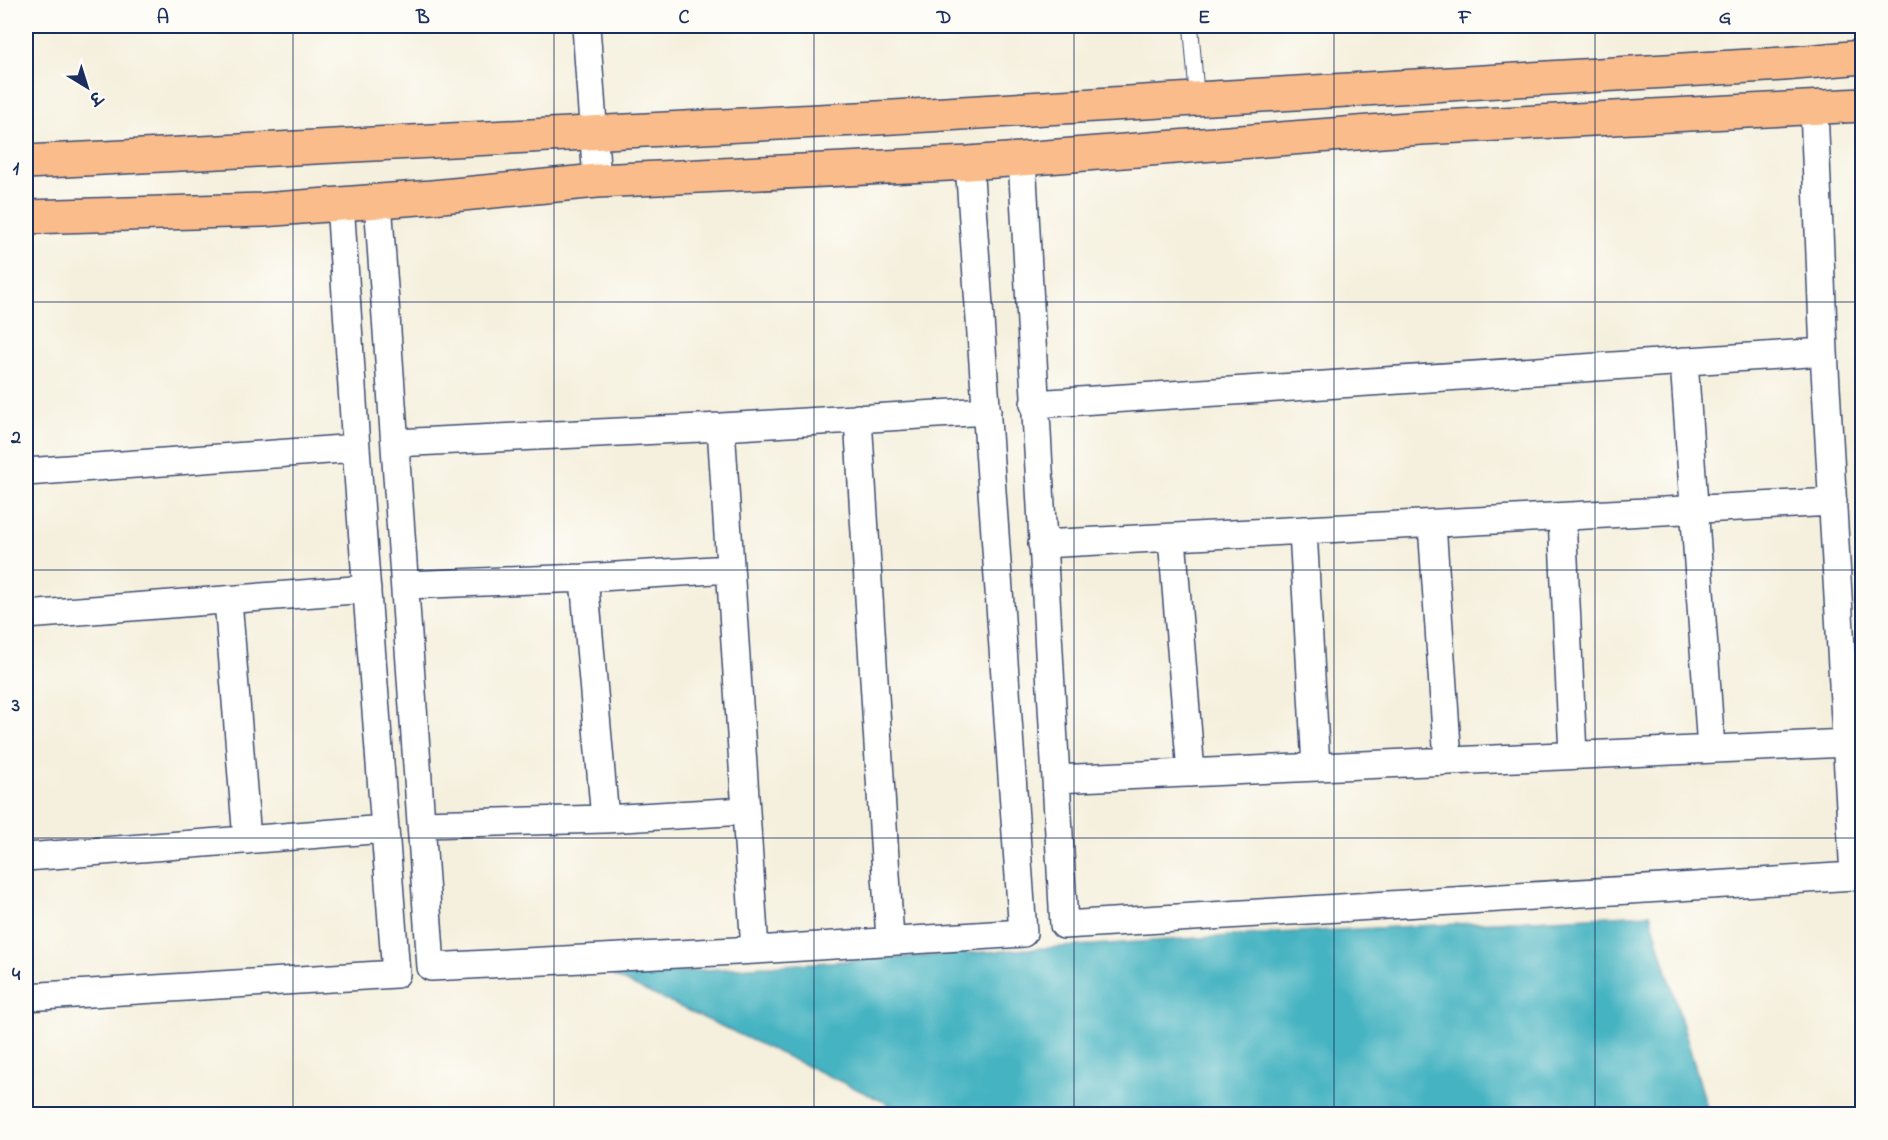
<svg xmlns="http://www.w3.org/2000/svg" width="1888" height="1140" font-family="'Indie Flower','Playpen Sans Deva',sans-serif">
	<rect width="100%" height="100%" fill="#fdfcf7"/>
	<filter id="ink" filterUnits="userSpaceOnUse"><feTurbulence type="fractalNoise" baseFrequency=".0167" numOctaves="2"/><feDisplacementMap in="SourceGraphic" scale="12" xChannelSelector="R" yChannelSelector="G"/><feConvolveMatrix kernelMatrix="1 2 1 2 8 2 1 2 1" color-interpolation-filters="sRGB"/></filter>
	<filter id="wash" filterUnits="userSpaceOnUse"><feTurbulence type="fractalNoise" baseFrequency=".008" numOctaves="4" result="noise"/><feDisplacementMap in="SourceGraphic" scale="24" xChannelSelector="R" yChannelSelector="G"/><feGaussianBlur stdDeviation="1.35" result="paint"/><feColorMatrix in="noise" values="0 0 0 0 0 0 0 0 0 0 0 0 0 0 0 0 0 1.4 0 .05"/><feComposite in="paint" operator="in"/></filter>
	<g filter="url(#wash)">
		<rect width="100%" height="100%" fill="#f5f0dd"/>
		<path fill="#45b3c1" stroke="#307190" stroke-width="1.5" d="M1650,914L1709,1114H883L891,1105L613,976L1277,933Z"/>
	</g>
	<g filter="url(#ink)">
		<g fill="none" stroke-linecap="round" stroke-linejoin="round">
			<defs>
				<path id="service" d="M1191,26L1197,99"/>
				<path id="minor" d="M586,26L597,181
					M1022,159L1064,925L1854,876L1824,352L1814,109
					M378,201L431,967L755,950L1023,933L969,163
					M1684,361L1711,749
					M1034,404L1824,352
					M858,418L890,940
					M721,427L755,950
					M395,443L721,427L987,411
					M26,472L356,448
					M1562,517L1573,755
					M1432,524L1448,761
					M1303,530L1316,767
					M1172,538L1191,773
					M1042,544L1833,502
					M584,578L605,819
					M405,585L584,578L730,569
					M228,600L247,840
					M26,615L367,589
					M1056,779L1847,743
					M421,824L605,819L745,811
					M26,857L385,829
					M26,997L396,974L356,448L340,202"/>
				<path id="primary" d="M26,162L877,118L1784,64L1862,57
					M26,217L262,210L432,197L597,181L969,163L1421,128L1862,105"/>
			</defs>
			<use href="#service" stroke="#3c4c71" stroke-width="16"/>
			<use href="#minor" stroke="#3c4c71" stroke-width="30"/>
			<use href="#primary" stroke="#3c4c71" stroke-width="36"/>
			<use href="#service" stroke="#fff" stroke-width="14"/>
			<use href="#minor" stroke="#fff" stroke-width="27"/>
			<use href="#primary" stroke="#f9bc8a" stroke-width="33"/>
		</g>
	</g>
	<path fill="none" stroke="#1b2f5e" stroke-width="1.5" stroke-opacity="0.55" d="M293,26V1114M554,26V1114M814,26V1114M1074,26V1114M1334,26V1114M1595,26V1114M26,302H1862M26,570H1862M26,838H1862"/>
	<rect width="1888" height="1140" fill="none" stroke="#fdfcf7" stroke-width="66"/>
	<g transform="translate(87 87) rotate(142)" stroke="#fdfcf7" stroke-width="4.5" paint-order="stroke">
	<path d="M0-4.5L10 22L0 15L-10 22Z" fill="#1b2f5e"/>
	<text y="-9" font-size="16" font-weight="bold" text-anchor="middle" fill="#1b2f5e">उ</text>
	</g>
	<rect x="33" y="33" width="1822" height="1074" fill="none" stroke="#1b2f5e" stroke-width="2"/>
	<g font-size="20" text-anchor="middle" font-weight="bold" fill="#1b2f5e">
		<text x="163" y="23">A</text>
		<text x="423" y="23">B</text>
		<text x="684" y="23">C</text>
		<text x="944" y="23">D</text>
		<text x="1204" y="23">E</text>
		<text x="1465" y="23">F</text>
		<text x="1725" y="23">G</text>
		<text x="16" y="174">1</text>
		<text x="16" y="443">2</text>
		<text x="16" y="711">3</text>
		<text x="16" y="980">4</text>
	</g>
</svg>
